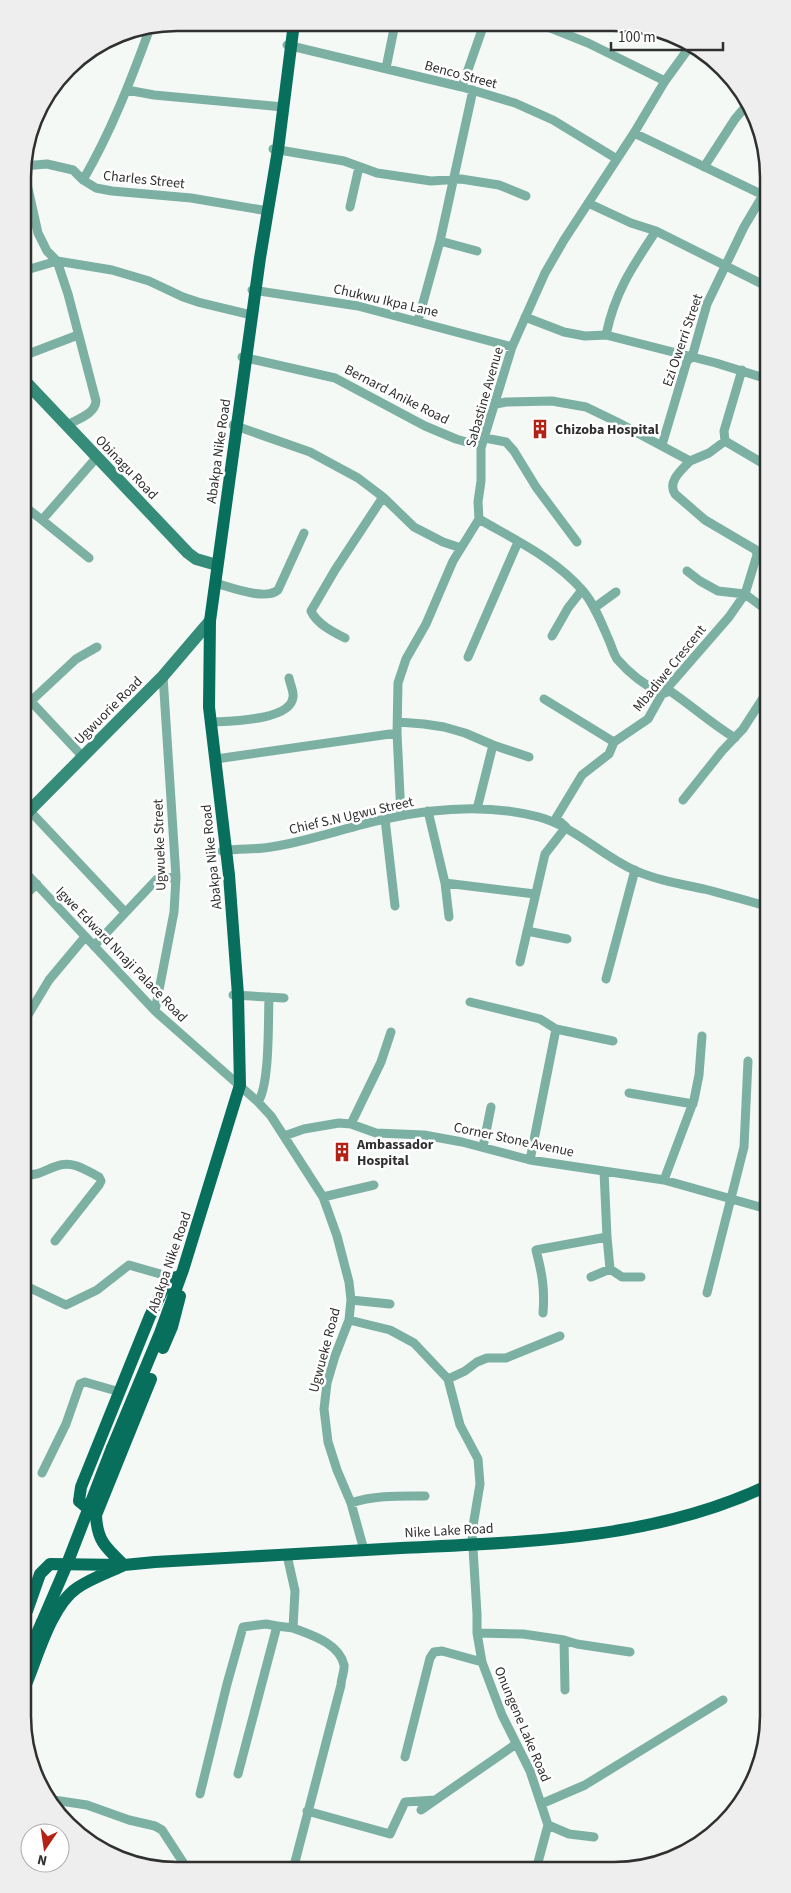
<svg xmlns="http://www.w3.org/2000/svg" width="791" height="1893" font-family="'Source Sans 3',sans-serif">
	<rect width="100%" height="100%" fill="#f4f9f5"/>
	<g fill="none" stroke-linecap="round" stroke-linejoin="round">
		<path stroke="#7cb0a2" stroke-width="9" d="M269,23L294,28
			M543,25L588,43L665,81
			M287,45L462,87L515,103L553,120L617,159
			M386,68L395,24
			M462,87L484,24
			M127,90L154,95L283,107
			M634,133L763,195
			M273,149L344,161L377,173L431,181L461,179L499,185L526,196
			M23,166L38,233L47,251L57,261L68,294L96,401C95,414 78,419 67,425
			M23,166L47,164L73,170L83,180L96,188L112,191L191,198L268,211
			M704,167L735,119L746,106
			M83,180C111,132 131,80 150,28
			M588,203L631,223L656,231L764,285
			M350,207L359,167
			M440,241L477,251
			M23,271L57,261L112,270L149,281L183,297L198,302L252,315
			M252,290L358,306L512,347
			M525,317L564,332L585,336L606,335L716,363L764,378
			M418,321L440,241L473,90
			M606,335C615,292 632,267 656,231
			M23,356L78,335
			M242,357L335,378L425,426L456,439L470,443H476L485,438L506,442L514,451L536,487L577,542
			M496,404L506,402L552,401L586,407L617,422L690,461C682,470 667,481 675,494L705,520L756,550L757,555L745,594L729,617L662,694L648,719L614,742L609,754L582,775L556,818L566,827L545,854L520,962
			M233,425L310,452L358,478L383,497L414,527L443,542L461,548
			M725,441L724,431L742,370
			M662,445L687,361L692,357L707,304L744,227L763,195
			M690,461L709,453L725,441L764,464
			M24,506L42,520L97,457
			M479,519C515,540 556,559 583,591C594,604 601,622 608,638C611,644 613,653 617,659C629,673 646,686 662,694L670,691C692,706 712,724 735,738
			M42,520L89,558
			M687,571L700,581L718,591L745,594L765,609
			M215,583C230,587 265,601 278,590L304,533
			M594,608L616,592
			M552,636L568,608L582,590
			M345,638C333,632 317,624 311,611L335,570L383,497
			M468,657L518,542
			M24,694L83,757
			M544,699L614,742
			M31,701L76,659L97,647
			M212,722C229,721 291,721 293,697C294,692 290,684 289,678
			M398,722L424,724L444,727L465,733L493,745L529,757
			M216,759L397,733
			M683,800L722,751L743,729L765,695
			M477,809L493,745
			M30,811L125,912
			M428,811L445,883
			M401,816L397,733L398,683L406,659L426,624L453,561L479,519L478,502L481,481V448L512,347L545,273L564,240L634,133L665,81L691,45
			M385,819L395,906
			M222,851C239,848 255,850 271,847C310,841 347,827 385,819C434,808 490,804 539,817C575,827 601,855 634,870C656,880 680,884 704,889C724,894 745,900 766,906
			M25,872L155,1011L258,1102L271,1116L323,1197L337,1236L349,1282L351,1300L349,1320L335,1356L327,1383L324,1409L328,1442L337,1470L351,1503L364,1550
			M25,895L37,884
			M449,917L445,883L535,894
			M527,931L567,939
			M94,946L157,879L176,877
			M606,979L635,870
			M233,995L284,998
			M470,1002L540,1019L556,1029L613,1041
			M155,1011L174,912L176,877L163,676
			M25,1020L49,980L85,937
			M629,1093L693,1104
			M258,1102C270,1084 268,1021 269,997
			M351,1124L381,1062L391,1032
			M284,1136L304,1129L339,1123L351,1124L376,1133L424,1135L462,1142L530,1160L664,1180L767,1209
			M483,1147L491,1107
			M530,1160L556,1029
			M604,1171L607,1237L610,1269L622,1277H641
			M26,1175C41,1175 44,1170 57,1166C72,1160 86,1170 99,1177L101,1181L99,1185L55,1241
			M664,1180L694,1100L699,1075L702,1036
			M323,1197L374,1185
			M591,1277L610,1269
			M26,1286L66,1305L97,1290L129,1265L174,1278
			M707,1293L744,1147L748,1061
			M351,1300L390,1304
			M543,1313C545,1289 542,1273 536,1250L607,1237
			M349,1320L390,1330L414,1343L448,1379L460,1425L478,1459L480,1484L472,1532L477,1614V1633L482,1662L502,1715L530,1771L548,1825
			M448,1379L465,1371L477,1362L487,1358H506L560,1336
			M42,1473L66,1424L80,1384L85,1382L120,1392
			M351,1503C374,1495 401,1496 425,1496
			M287,1555L295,1591L293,1628C311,1635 339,1643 344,1665C345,1670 341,1679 341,1685L295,1862
			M477,1633L523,1634L564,1640L577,1644L630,1652
			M564,1640L565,1690
			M405,1757L430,1658L434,1652L442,1651L482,1662
			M238,1774L277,1626L293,1628
			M200,1794L227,1684L243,1627L266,1624L277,1626
			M47,1799L87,1805L129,1820L155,1826L162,1830L186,1867
			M541,1804L585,1785L723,1700
			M421,1810L516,1744
			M307,1811L390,1834L405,1802L435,1800
			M548,1825L569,1834L594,1837
			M537,1866L548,1825"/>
		<path stroke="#358c79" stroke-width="12" d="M23,379L188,553L196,559L217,565
			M25,815L163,676L210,621"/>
		<path stroke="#096f5d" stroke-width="12" d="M163,1348L172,1327L180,1296
			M112,1448L160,1333L183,1270L240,1085L238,995L229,875L209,707L210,621L260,258L278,150L294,23
			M96,1515L79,1501L81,1487L150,1316L164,1288L176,1277
			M124,1565C106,1548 97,1541 96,1515L151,1379
			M27,1611L40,1574L50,1564L124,1565L155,1562C237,1558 319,1552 401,1548C525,1542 653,1540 767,1486
			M27,1656L42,1622
			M27,1682C38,1655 52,1605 77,1588C90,1579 107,1573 122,1566"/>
		<path stroke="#096f5d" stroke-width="12" d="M42,1622L67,1564L112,1448"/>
	</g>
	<defs>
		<symbol id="building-bare" viewBox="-9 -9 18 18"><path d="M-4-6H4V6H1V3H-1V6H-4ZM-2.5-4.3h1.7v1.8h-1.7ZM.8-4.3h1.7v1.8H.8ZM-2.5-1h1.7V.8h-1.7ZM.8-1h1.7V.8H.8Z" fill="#b22316" stroke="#fff" stroke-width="2.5" paint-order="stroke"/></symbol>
	</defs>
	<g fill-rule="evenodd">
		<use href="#building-bare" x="526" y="415" width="28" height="28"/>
		<use href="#building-bare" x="328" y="1138" width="28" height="28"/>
	</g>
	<g text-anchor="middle" stroke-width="5" stroke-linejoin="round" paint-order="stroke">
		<g font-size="14" fill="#2f302f" stroke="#fff">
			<text transform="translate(461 74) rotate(15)" y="5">Benco Street</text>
			<text transform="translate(144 179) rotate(6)" y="5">Charles Street</text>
			<text transform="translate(386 300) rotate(13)" y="5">Chukwu Ikpa Lane</text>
			<text transform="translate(682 340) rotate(-71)" y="5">Ezi Owerri Street</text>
			<text transform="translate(397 394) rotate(27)" y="5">Bernard Anike Road</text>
			<text transform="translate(484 397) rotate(-74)" y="5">Sabastine Avenue</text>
			<text transform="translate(218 451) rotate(-82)" y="5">Abakpa Nike Road</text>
			<text transform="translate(127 467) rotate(46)" y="5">Obinagu Road</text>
			<text transform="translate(669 668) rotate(-51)" y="5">Mbadiwe Crescent</text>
			<text transform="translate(108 710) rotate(-45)" y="5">Ugwuorie Road</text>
			<text transform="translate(351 815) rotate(-13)" y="5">Chief S.N Ugwu Street</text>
			<text transform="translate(159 845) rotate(-92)" y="5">Ugwueke Street</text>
			<text transform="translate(211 857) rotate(-96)" y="5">Abakpa Nike Road</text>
			<text transform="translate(122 954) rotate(46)" y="5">Igwe Edward Nnaji Palace Road</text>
			<text transform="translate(514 1139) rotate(12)" y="5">Corner Stone Avenue</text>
			<text transform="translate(169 1262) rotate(-71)" y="5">Abakpa Nike Road</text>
			<text transform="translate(324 1350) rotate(-75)" y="5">Ugwueke Road</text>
			<text transform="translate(449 1530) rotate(-3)" y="5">Nike Lake Road</text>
			<text transform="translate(523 1724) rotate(67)" y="5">Onungene Lake Road</text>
		</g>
		<g font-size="14" font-weight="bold" fill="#2f302f" stroke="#fff" text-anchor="start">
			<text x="555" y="434">Chizoba Hospital</text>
			<text x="357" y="1149">Ambassador<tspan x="357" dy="16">Hospital</tspan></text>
		</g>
	</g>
	<path d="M0 0H791V1893H0ZM177 31H614A146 146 0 0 1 760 177V1716A146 146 0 0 1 614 1862H177A146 146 0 0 1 31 1716V177A146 146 0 0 1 177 31Z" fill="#eee" fill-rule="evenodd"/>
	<path fill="none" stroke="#2f302f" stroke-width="2.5" d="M177 31H614A146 146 0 0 1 760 177V1716A146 146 0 0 1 614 1862H177A146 146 0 0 1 31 1716V177A146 146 0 0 1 177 31Z"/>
	<g transform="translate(45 1848) rotate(193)"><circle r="24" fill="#ffffff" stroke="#acacac"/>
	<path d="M0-4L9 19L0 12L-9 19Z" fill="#b22316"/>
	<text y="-8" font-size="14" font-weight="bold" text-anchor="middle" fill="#2f302f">N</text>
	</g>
	<path d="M611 42v8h112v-8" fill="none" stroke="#2f302f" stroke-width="2.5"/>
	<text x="618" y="42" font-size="15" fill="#2f302f" stroke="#ffffff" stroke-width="4" paint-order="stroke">100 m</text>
</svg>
